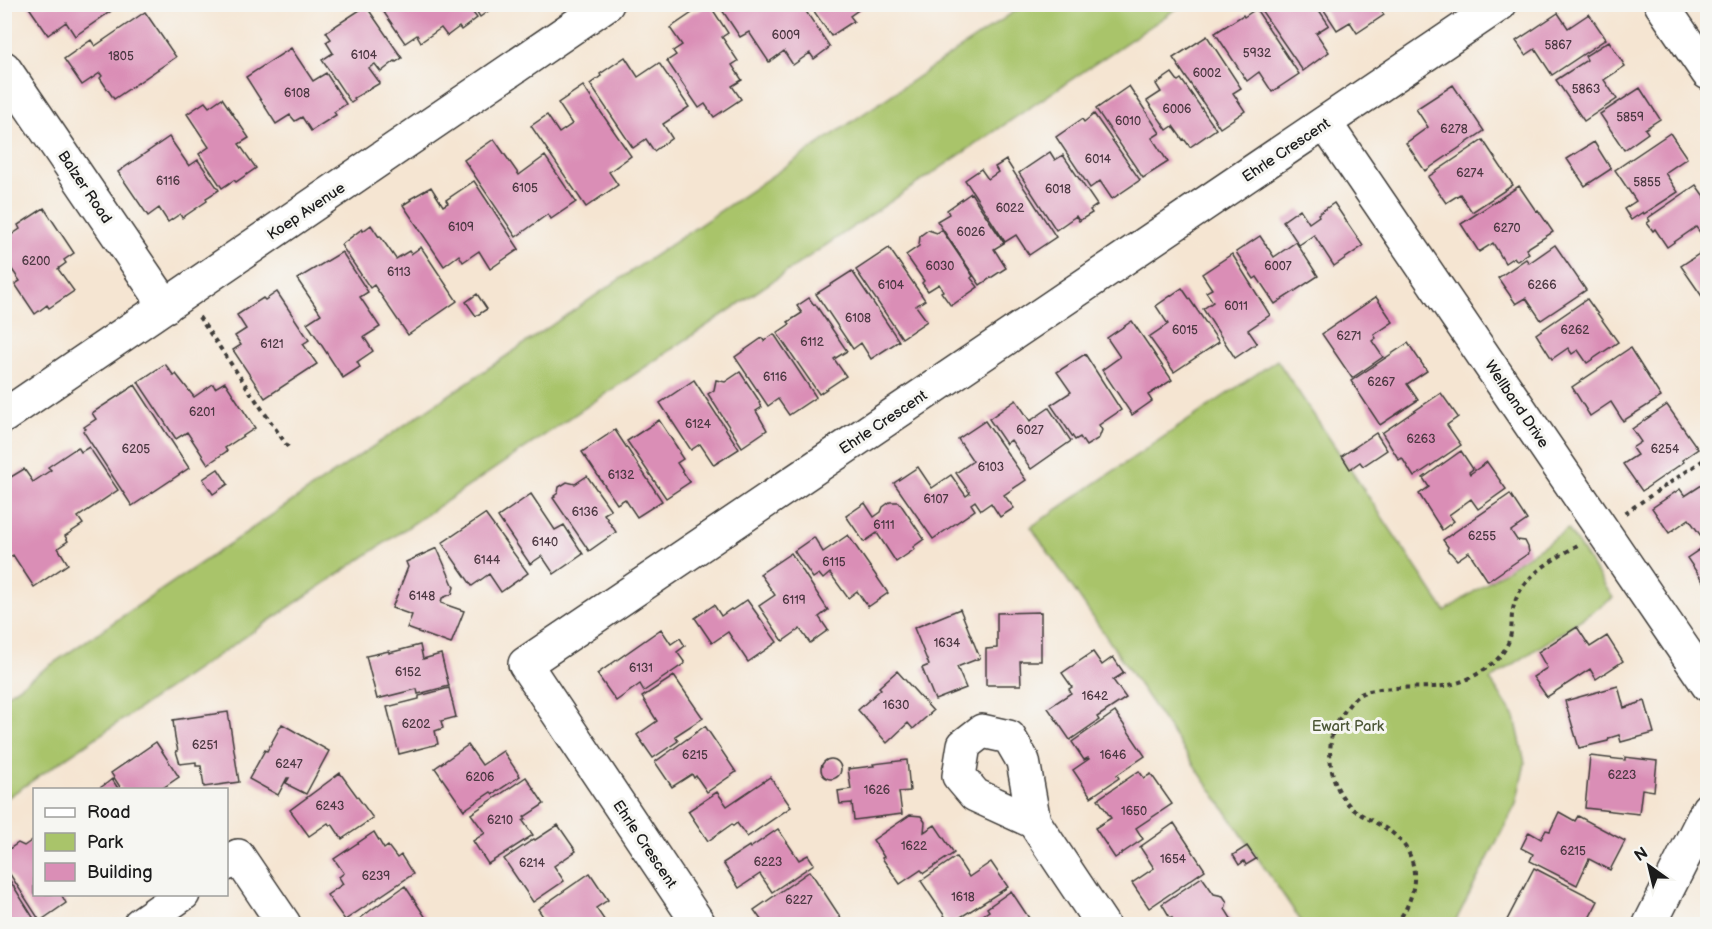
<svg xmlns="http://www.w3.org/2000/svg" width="1712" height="929" font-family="'Balsamiq Sans',sans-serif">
	<rect width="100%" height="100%" fill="#f6f6f2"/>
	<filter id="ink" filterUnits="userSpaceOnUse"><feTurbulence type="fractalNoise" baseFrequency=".0167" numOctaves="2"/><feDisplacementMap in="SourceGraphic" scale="12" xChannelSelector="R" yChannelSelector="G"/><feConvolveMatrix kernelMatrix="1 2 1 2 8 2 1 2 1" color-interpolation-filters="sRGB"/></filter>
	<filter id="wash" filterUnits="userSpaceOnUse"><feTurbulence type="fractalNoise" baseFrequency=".008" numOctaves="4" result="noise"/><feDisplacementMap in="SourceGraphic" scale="24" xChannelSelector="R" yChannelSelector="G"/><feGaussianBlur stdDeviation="1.35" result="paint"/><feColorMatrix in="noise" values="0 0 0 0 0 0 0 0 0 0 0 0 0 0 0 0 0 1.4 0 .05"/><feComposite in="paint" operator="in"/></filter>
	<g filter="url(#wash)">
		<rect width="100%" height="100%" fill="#f5e5d2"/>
		<path fill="#a9c46a" stroke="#627043" stroke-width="1.5" d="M1024,5H1182L5,799V696Z
			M1277,360L1445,611L1568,529L1613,598L1490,680L1515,717L1525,763L1516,804L1454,924H1303L1031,527Z"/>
		<g id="blocks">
			<path fill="#da8eb6" d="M472,4H498L480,17Z
				M709,4L728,33L722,37L738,61L732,65L742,80L732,86L741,99L714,117L705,104L699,108L667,61L676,55L673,51L682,45L670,28L695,11L697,12Z
				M718,4H801L830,47L814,59L810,53L793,65L784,51L769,62L749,32L740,37Z
				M809,4H863L864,6L850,16L854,21L831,36Z
				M1263,4H1315L1329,25L1316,33L1329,52L1303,71L1259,7Z
				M1320,4H1377L1384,15L1357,33L1350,22L1337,30Z
				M29,5H106L111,11L75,36L66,22L48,35L28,6Z
				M392,5H467L477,18L461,30L459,27L447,36L441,28L421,42L417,35L405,43L383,11Z
				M366,6L402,58L396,62L395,61L381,72L375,64L369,68L380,83L354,98L355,100L351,103L322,60L333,53L326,42L331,39L326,32Z
				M1256,9L1299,74L1272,92L1259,72L1247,81L1215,33L1243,15L1244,17Z
				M145,12L176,57L114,99L100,78L102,76L100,73L82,85L64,59L91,40L95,46Z
				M1558,13L1568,28L1589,14L1606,39L1552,75L1535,49L1526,55L1516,41Z
				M1207,36L1241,88L1233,93L1245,111L1220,128L1173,58Z
				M1609,41L1625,66L1604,80L1617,99L1584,121L1556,80L1587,60L1585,56Z
				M291,48L313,81L326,73L346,104L334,112L336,115L311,131L302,117L295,121L290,115L276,124L246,77Z
				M625,57L638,77L659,63L689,107L663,124L672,138L654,151L646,139L633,148L590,84L601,76L600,74Z
				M1172,73L1178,81L1181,79L1216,129L1190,147L1184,139L1183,140L1173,126L1167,130L1147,101L1161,92L1156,84Z
				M1453,85L1484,131L1425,171L1406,143L1428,127L1416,109Z
				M583,86L631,156L609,172L618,185L586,207L531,126L547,115L559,133L572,124L558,103Z
				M1129,86L1160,133L1152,138L1168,162L1143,178L1096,109Z
				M1640,88L1660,119L1645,129L1648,133L1624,150L1600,114Z
				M222,98L249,138L239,144L256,168L236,182L234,180L222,188L199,154L209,147L187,114L205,102L209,107Z
				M1094,114L1140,180L1112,199L1100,181L1090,188L1056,137L1082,119L1084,122Z
				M1670,133L1687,158L1665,173L1678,192L1644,214L1643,212L1631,220L1624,209L1636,201L1615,170Z
				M169,137L189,166L198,160L219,190L206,198L207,201L182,218L180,214L168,222L159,208L148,216L118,172Z
				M494,139L519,175L545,156L576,202L551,219L548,214L516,237L464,160Z
				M1483,140L1513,185L1472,212L1460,194L1446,203L1428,177Z
				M1594,142L1611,169L1585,186L1567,159Z
				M1050,152L1055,160L1063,155L1097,205L1090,210L1092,213L1079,221L1076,216L1056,230L1019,173Z
				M1006,160L1056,237L1029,255L1016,235L1005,242L965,180L981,169L988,179L998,172L995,167Z
				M474,181L519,249L490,269L479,251L463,262L459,255L444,266L403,205L411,200L410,199L431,187L443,206L448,203L446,200Z
				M1696,185L1708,202V206L1706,207L1708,209V237L1705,239L1696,227L1667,247L1655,229L1653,231L1647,223L1650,221L1648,218Z
				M1519,186L1536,211L1538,210L1553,232L1526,249L1529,253L1517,261L1514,257L1505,263L1493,243L1479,252L1461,224Z
				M971,193L1004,243L994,249L1006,268L980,285L937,221L949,214L947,210Z
				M1334,203L1363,246L1334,266L1314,235L1299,245L1283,221L1300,209L1309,223L1319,216L1318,214Z
				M44,208L74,253L64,260L66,263L58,269L74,291L49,308L47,305L35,314L15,284L20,281L4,258V240L20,229L18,225Z
				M371,225L379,237L380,236L396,259L409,251L411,254L421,247L457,301L408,335L374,285L370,288L341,245L362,229L363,231Z
				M928,230L937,233L942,230L973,276L971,278L978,287L951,306L941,292L943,291L939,284L928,291L922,283L924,281L906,255L919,246L920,236Z
				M1260,236L1274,257L1296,242L1318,276L1275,304L1257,277L1254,279L1236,252Z
				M1555,245L1586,290L1541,320L1526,298L1516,304L1498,278L1526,259L1529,263Z
				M889,248L925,300L916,306L927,321L902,338L856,270Z
				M1708,248V305L1681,266Z
				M342,252L368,292L360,297L380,327L364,337L373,351L357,362L360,367L343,378L307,323L321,314L297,279Z
				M1232,254L1270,315L1248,330L1257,343L1235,358L1203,309L1213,302L1206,292L1212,289L1202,274Z
				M852,271L899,341L871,359L861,343L853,349L816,294Z
				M1182,288L1219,342L1174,372L1149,337L1168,324L1156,306Z
				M277,292L309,340L303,344L317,364L265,398L233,350L241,345L235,336L246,329L237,315L263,298L265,300Z
				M477,294L487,309L476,316L466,302Z
				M1376,297L1393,322L1374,335L1376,338L1372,341L1383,357L1352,378L1322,334Z
				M809,298L814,305L815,304L847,351L834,359L846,376L819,394L777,333L790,324L788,322L802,313L797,306Z
				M1587,299L1618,342L1587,363L1578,350L1572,354L1568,348L1552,359L1536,334Z
				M1132,321L1172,380L1148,395L1152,401L1132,415L1102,370L1120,357L1107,338Z
				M774,334L816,397L789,415L778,399L768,406L735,357L762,338L764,341Z
				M1408,343L1427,371L1407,384L1418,400L1380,425L1351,381Z
				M1630,348L1661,397L1623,421L1611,402L1590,416L1572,387Z
				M1085,354L1121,410L1099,425L1102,430L1099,438L1086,446L1080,437L1075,440L1051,405L1071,392L1057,372Z
				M165,364L174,376L176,374L194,397L213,384L215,388L225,382L255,428L225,448L227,451L208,464L187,432L176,439L138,382Z
				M740,372L760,402L759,403L762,407L756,411L767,430L742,447L708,394L714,390L716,380L725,382Z
				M694,380L739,449L714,465L700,444L691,450L660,403Z
				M135,385L189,468L132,506L83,431L86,429L84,427L96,419L92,413Z
				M1441,393L1458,417L1447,425L1461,445L1414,477L1402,458L1399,460L1382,433Z
				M1016,400L1030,421L1049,408L1071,441L1031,469L1011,440L1006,444L989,419Z
				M1667,405L1698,449L1682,460L1684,462L1642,491L1623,464L1637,455L1632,448L1641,442L1632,429Z
				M659,420L680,452L679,453L683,459L677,463L690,482L666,498L627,441Z
				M985,421L1026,480L1004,495L1014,508L1000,517L991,503L981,510L975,501L971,504L975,510L933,539L894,483L918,467L932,488L951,475L966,496L970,493L956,473L973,461L958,439Z
				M615,430L662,501L637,517L625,499L617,504L582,452Z
				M1376,433L1387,450L1363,466L1360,462L1350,469L1342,456Z
				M78,447L81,452L89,447L118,490L78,517L83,524L65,536L68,541L58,548L68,564L34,587L13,555L9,558L4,552V477L9,474L11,477L24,469L33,482L51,470L48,467Z
				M1461,451L1473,469L1469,472L1470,474L1487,462L1506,489L1478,509L1471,499L1449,515L1454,521L1442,530L1419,494L1429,487L1423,478Z
				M218,469L228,484L213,494L203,479Z
				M587,476L611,510L604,514L616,532L589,551L553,498L555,497L554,496L558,493L559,487L567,482L575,484Z
				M1708,481V531L1701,536L1689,519L1669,533L1652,508L1680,489L1685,496Z
				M531,494L555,530L564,525L583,554L554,574L542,556L530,564L498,517Z
				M1510,494L1527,520L1511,531L1517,540L1525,541L1528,547L1529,553L1488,581L1469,552L1457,560L1451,553L1449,552L1447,550L1448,547L1443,540Z
				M890,502H899L924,539L913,547L915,549L896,562L877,533L864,542L846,516L865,503L874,517L881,512L883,507Z
				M485,514L528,573L501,592L489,574L472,586L442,543Z
				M848,535L888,593L868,607L857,591L848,598L830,573L823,579L819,574L813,578L794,551L814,537L823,552Z
				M1708,544V580L1704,583L1687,558Z
				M437,548L454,587L452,594L442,598L441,603L464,611L451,644L407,628L412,615L392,608L408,567L406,562Z
				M791,553L828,610L819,617L828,630L810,643L800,629L783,641L759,606L775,595L760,574Z
				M747,600L777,642L748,662L728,632L712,643L695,618L714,605L721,616L731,609L732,610Z
				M960,609L980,658L957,667L966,688L935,700L922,668L929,665L914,628Z
				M1041,612V661H1020L1021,685H986V649L997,648V613Z
				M1577,627L1590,647L1607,636L1623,661L1596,679L1590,669L1547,697L1533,677L1547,668L1538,652Z
				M661,629L671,644L680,638L685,646L677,652L685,663L644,691L640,684L616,701L597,674Z
				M420,645L423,659L441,654L449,686L418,694L417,689L377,699L366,656L389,651V653Z
				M1093,652L1102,665L1113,657L1124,673L1113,680L1126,698L1097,717L1099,720L1070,740L1048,708L1071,693L1069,689L1072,687L1062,673Z
				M897,671L933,711L913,729L908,723L887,743L858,710L881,689L879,687Z
				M674,676L703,718L675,736L678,741L653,758L637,735L657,721L642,697Z
				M1618,686L1624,708L1645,701L1654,733L1621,742L1619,735L1609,738L1608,741L1579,748L1565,701Z
				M449,688L456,717L441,721L443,728L435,731L438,744L399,754L387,707L419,699V696Z
				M228,712L239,782L204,787L201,766H196V762L180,764L176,751H178L175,738L173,720Z
				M1115,712L1145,756L1117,775L1119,778L1091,797L1073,770L1089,759L1088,758L1084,760L1072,742Z
				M282,724L329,751L306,794L290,786V785L286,783L289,778H287L278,795L249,779L265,750L267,751Z
				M705,726L736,772L707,792L696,776L694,778L692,774L672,787L655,762Z
				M156,742L179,777L163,788L164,790H122L111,773Z
				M468,745L482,765L503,751L520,776L493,794L491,792L464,810L435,768Z
				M1590,756L1625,760V757L1657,761L1654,791L1642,789L1639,814L1585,808Z
				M821 769a10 10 0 1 1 20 0a10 10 0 1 1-20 0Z
				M907,760L910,791L899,792L902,814L854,820L852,803L840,804L838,791L851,789L848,769L874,766L873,764Z
				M1139,771L1144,778L1151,774L1172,804L1136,828L1143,839L1115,858L1095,828L1111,818L1098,799Z
				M340,773L373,818L342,839L332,824L330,826L328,823L309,836L290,810Z
				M526,777L544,804L524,817L526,819L523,821L533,835L488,864L473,841L485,833L471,814Z
				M770,777L791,807L747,837L737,823L733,826L732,824L708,841L688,811L717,792L727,806Z
				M112,779L119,790H97L107,783Z
				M1559,812L1575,821L1578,816L1625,841L1610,870L1589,859L1577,885L1530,861L1533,854L1521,848L1529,832L1541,839L1546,830L1550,831Z
				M910,815L921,816L925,822L924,832L935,825L954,853L924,873L921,870L900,884L882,858L884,857L873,840Z
				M1174,823L1205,870L1149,908L1132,883L1154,868L1140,847Z
				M558,825L576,851L554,866L564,881L533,902L504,859L534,839L535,840Z
				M778,829L799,860L808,855L814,864L772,892L760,874L739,888L723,863L749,846L750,848Z
				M374,832L384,849L388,846L397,858L401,855L413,874L345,920L327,895L343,884L339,877L344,873L334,859Z
				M34,839V894H61L66,903L40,921L4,865V859L8,856V850L18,843L24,846Z
				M1247,846L1256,859L1246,865L1244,861L1239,865L1233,855Z
				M956,857L969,877L991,862L1008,887L950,924L921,881Z
				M1534,868L1598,901L1586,924H1515L1507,920Z
				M4,871L36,922L32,924H4Z
				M810,871L841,918L831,924H764L754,910Z
				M590,873L608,900L596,908L607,924H548L538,909Z
				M1202,877L1214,894L1223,896L1227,902L1225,909L1232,920L1225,924H1169L1174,921L1172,918L1171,919L1162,904Z
				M405,886L430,924H353L371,910Z
				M1011,891L1029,918L1019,924H970L989,911L987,908Z"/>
		</g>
	</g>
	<g filter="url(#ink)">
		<use href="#blocks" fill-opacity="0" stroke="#3d3a37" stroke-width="1.5"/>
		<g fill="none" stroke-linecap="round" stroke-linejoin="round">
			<defs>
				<path id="minor" d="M1661,4L1708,73
					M4,68L166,306
					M1325,123L1708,685
					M4,416L607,4
					M1034,822L975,795L959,776L964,745L982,731L1009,737L1023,761L1034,822L1102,924
					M226,864L238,856L284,924
					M140,924L183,894
					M699,924L525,664L1500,4
					M1650,924L1708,809"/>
			</defs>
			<use href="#minor" stroke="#3d3a37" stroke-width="36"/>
			<path stroke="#3d3a37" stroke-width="4" stroke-dasharray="4.5 4.5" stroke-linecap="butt" d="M199,317L290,450
				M1625,513L1708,457
				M1396,924C1419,895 1423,856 1391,832C1378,822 1360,817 1349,805C1333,788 1328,763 1331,741C1332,730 1338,720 1344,712C1348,706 1353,699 1359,695C1375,684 1426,690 1449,685C1465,682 1481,673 1493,663C1502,656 1510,643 1511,632C1512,625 1511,616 1513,609C1521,574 1552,562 1579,544"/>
			<use href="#minor" stroke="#fff" stroke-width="33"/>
		</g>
	</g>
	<g text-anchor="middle" stroke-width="6" stroke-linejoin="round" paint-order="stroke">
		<g font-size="12" fill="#4c3842">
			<text x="786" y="39">6009</text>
			<text x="1558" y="49">5867</text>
			<text x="1257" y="57">5932</text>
			<text x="364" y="59">6104</text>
			<text x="121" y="60">1805</text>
			<text x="1207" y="77">6002</text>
			<text x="1586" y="93">5863</text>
			<text x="297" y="97">6108</text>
			<text x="1177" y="113">6006</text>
			<text x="1630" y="121">5859</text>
			<text x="1128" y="125">6010</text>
			<text x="1454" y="133">6278</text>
			<text x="1098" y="163">6014</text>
			<text x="1470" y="177">6274</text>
			<text x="168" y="185">6116</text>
			<text x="1647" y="186">5855</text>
			<text x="525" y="192">6105</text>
			<text x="1058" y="193">6018</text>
			<text x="1010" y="212">6022</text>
			<text x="461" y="231">6109</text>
			<text x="1507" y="232">6270</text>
			<text x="971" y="236">6026</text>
			<text x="36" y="265">6200</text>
			<text x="940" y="270">6030</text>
			<text x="1278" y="270">6007</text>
			<text x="399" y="276">6113</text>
			<text x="891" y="289">6104</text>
			<text x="1542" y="289">6266</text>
			<text x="1236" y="310">6011</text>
			<text x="858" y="322">6108</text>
			<text x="1185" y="334">6015</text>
			<text x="1575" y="334">6262</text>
			<text x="1349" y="340">6271</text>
			<text x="812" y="346">6112</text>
			<text x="272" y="348">6121</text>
			<text x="775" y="381">6116</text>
			<text x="1381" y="386">6267</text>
			<text x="202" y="416">6201</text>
			<text x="698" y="428">6124</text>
			<text x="1030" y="434">6027</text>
			<text x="1421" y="443">6263</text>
			<text x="136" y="453">6205</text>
			<text x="1665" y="453">6254</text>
			<text x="991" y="471">6103</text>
			<text x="621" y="479">6132</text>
			<text x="936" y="503">6107</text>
			<text x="585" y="516">6136</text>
			<text x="884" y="529">6111</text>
			<text x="1482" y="540">6255</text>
			<text x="545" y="546">6140</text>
			<text x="487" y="564">6144</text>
			<text x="834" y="566">6115</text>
			<text x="422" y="600">6148</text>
			<text x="794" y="604">6119</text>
			<text x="947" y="647">1634</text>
			<text x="641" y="672">6131</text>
			<text x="408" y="676">6152</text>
			<text x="1095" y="700">1642</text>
			<text x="896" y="709">1630</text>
			<text x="416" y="728">6202</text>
			<text x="205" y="749">6251</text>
			<text x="695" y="759">6215</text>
			<text x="1113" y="759">1646</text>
			<text x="289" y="768">6247</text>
			<text x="1622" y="779">6223</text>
			<text x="480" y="781">6206</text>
			<text x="877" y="794">1626</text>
			<text x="330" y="810">6243</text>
			<text x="1134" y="815">1650</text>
			<text x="500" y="824">6210</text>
			<text x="914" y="850">1622</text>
			<text x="1573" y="855">6215</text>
			<text x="1173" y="863">1654</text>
			<text x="768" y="866">6223</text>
			<text x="532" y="867">6214</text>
			<text x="376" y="880">6239</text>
			<text x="963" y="901">1618</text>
			<text x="799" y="904">6227</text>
		</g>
		<g font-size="15" fill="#1c1c1c" stroke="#f6f6f2">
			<text transform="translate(1286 150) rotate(-34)" y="5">Ehrle Crescent</text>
			<text transform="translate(85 187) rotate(56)" y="5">Balzer Road</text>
			<text transform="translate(306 211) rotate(-34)" y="5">Koep Avenue</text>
			<text transform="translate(1517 404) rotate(56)" y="5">Wellband Drive</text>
			<text transform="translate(883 422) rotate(-34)" y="5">Ehrle Crescent</text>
			<text transform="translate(645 844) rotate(56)" y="5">Ehrle Crescent</text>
		</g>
		<g font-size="15" fill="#4d5737" stroke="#f6f6f2">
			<text x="1348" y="731">Ewart Park</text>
		</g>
	</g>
	<rect width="1712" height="929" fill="none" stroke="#f6f6f2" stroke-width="24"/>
	<rect x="33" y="788" width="195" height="108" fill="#f6f6f2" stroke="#9f9f9c" stroke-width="1.5"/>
	<rect x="45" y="808" width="30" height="9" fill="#ffffff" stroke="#9f9f9c" stroke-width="1.5"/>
	<text x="87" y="818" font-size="18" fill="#1c1c1c">Road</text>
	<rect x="45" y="833" width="30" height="18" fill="#a9c46a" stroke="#9f9f9c" stroke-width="1.5"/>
	<text x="87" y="848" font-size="18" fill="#1c1c1c">Park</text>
	<rect x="45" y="863" width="30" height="18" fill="#da8eb6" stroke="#9f9f9c" stroke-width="1.5"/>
	<text x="87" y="878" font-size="18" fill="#1c1c1c">Building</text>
	<g transform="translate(1649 866) rotate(326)" stroke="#f6f6f2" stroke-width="4.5" paint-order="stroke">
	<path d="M0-4.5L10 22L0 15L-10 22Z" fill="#1c1c1c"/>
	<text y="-9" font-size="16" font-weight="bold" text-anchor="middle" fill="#1c1c1c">N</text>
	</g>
</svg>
